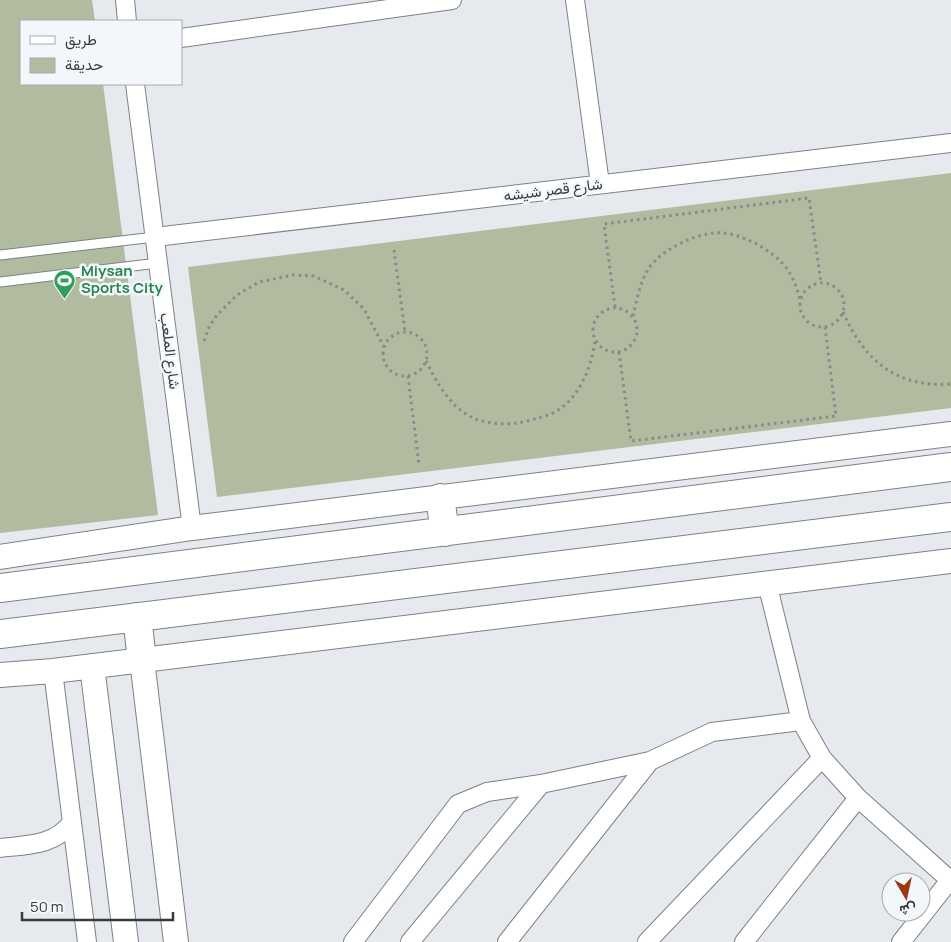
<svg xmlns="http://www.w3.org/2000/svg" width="951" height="942" font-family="Manrope,Vazirmatn,sans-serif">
	<rect width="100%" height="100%" fill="#e6e9ee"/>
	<path fill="#b1bb9f" d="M0,0H92L95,21H21V84H103L158,515L0,533Z
		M951,173V408L217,497L188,267Z"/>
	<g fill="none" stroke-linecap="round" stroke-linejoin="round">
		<defs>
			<path id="lane" d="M0,255L155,237
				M0,282L158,263"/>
			<path id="street" d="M125,0L127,21
				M575,0L600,184
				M181,38L452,0
				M135,84L192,528
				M155,237L951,143
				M767,583L801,721L822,758L858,798L951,881
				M53,671L87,942
				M0,848C26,845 55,846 72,822
				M353,942L458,804L487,792L541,784L650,761L712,732L801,721
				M410,942L541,784
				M507,942L650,761
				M647,942L822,758
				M744,942L858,798
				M901,942L950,880"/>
			<path id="secondary" d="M0,557L192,528L951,434
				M142,660L176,942
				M92,666L126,942
				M0,675L53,671L951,561"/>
			<path id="primary" d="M440,498L445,532
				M0,588L951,467
				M137,617L142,660
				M0,634L951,517"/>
		</defs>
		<use href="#lane" stroke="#7e8186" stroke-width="11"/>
		<use href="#street" stroke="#7e8186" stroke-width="20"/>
		<use href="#secondary" stroke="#7e8186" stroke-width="26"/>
		<use href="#primary" stroke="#7e8186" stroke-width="30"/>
		<path stroke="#87898c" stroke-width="3" stroke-dasharray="2.5 4" stroke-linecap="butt" d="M394,250L405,332
			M800 305a22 22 0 1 1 44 0a22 22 0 1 1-44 0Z
			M615,307L604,224L809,198L821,283
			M593 330a22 22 0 1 1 44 0a22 22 0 1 1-44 0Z
			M843,312C864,360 896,388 951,384
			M633,316C637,299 641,276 653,263C662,253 673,247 685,241C694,237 704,234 714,233C737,230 775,251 787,269C794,279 798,290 800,301
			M383 354a22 22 0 1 1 44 0a22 22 0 1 1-44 0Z
			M204,341L208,329L217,315L237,295L259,282L293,275L314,276L344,290L364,309L384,347
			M619,352L631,441L836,416L825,327
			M426,361C437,383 452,411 478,420C495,425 514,425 531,420C538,418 546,416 553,413C579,400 592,367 595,340
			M408,376L419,465"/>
		<use href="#lane" stroke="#fff" stroke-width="9"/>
		<use href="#street" stroke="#fff" stroke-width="18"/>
		<use href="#secondary" stroke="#fff" stroke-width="24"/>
		<use href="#primary" stroke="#fff" stroke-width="28"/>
	</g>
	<defs>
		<symbol id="stadium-pin" viewBox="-11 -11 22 30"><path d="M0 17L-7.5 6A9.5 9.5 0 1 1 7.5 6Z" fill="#2e9e5b" stroke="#f3f7fb"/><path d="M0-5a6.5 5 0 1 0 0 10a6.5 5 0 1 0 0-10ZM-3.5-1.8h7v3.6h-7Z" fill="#fff"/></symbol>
	</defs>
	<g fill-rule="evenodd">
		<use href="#stadium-pin" x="52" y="268" width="25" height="34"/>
	</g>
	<g text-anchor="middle" stroke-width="5" stroke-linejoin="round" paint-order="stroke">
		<g font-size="15" fill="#37393a" stroke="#f3f7fb">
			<text transform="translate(553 190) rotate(-7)" y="5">شارع قصر شيشه</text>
			<text transform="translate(170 351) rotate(83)" y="5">شارع الملعب</text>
		</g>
		<g font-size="15" font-weight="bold" fill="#27864d" stroke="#f3f7fb" text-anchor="start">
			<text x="81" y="276">Miysan<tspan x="81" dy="17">Sports City</tspan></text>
		</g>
	</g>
	<rect x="20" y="20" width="162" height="65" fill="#f3f7fb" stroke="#a8abae"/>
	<rect x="30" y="36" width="25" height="8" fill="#ffffff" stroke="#a8abae"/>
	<text x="65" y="45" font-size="15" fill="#37393a">طريق</text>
	<rect x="30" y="58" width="25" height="15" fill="#b1bb9f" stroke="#a8abae"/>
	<text x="65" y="70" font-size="15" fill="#37393a">حديقة</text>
	<g transform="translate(906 897) rotate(171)"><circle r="24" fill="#f3f7fb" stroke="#a8abae"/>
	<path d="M0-4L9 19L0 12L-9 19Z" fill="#9d3611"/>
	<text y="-8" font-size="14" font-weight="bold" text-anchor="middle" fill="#37393a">ش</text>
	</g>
	<path d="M22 912v8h151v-8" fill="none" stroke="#37393a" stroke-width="2.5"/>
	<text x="30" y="912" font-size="15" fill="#37393a" stroke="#f3f7fb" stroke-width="4" paint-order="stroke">50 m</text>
</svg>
